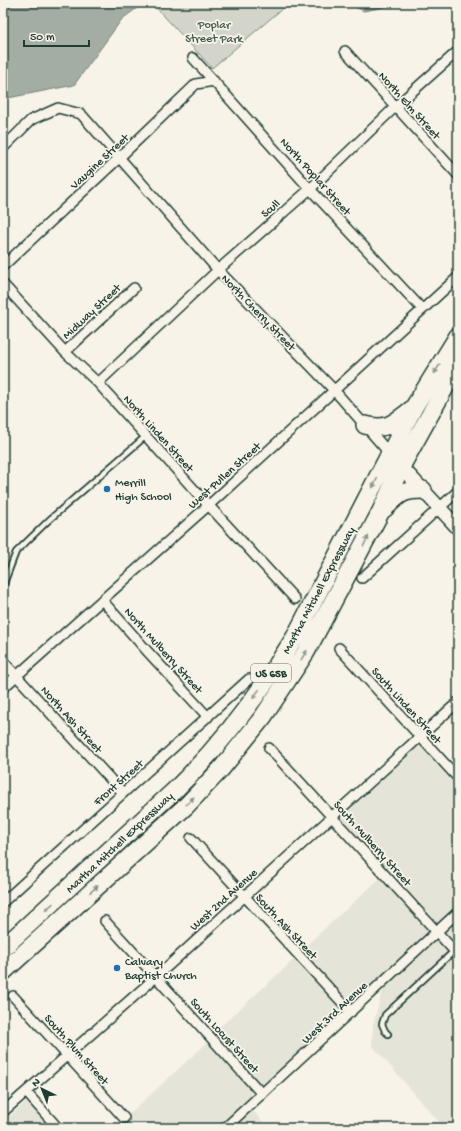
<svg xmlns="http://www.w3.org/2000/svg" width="461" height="1131" font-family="'Gochi Hand',sans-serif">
	<rect width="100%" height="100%" fill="#f7f3e8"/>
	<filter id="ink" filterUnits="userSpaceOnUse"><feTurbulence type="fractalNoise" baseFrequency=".025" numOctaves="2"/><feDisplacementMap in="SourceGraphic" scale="8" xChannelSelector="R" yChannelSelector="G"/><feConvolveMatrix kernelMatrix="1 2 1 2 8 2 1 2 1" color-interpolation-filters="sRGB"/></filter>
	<g filter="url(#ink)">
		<path fill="#e5e4d9" d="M420,742L458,784V1128H444L372,1045L373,1025L382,992L393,968L352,1007L300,951L388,871L340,816Z
			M297,957L344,1008L337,1021L261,1089L212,1034Z
			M209,1041L257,1093L247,1104L268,1128H114Z
			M28,1100L53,1128H3V1122Z"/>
		<path fill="#d3d5ca" stroke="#79897f" d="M152,3H289L212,68Z"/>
		<path fill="#a4ada3" stroke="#6f8077" d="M3,3H144L122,19L74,85L3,99Z
			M346,3H405L364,11Z"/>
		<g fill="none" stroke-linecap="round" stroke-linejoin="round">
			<defs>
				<path id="lane" d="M3,586L16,552L49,520L146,436
					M388,1034L385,1031L382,1024L385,1015L454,951"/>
				<path id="street" d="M345,51L458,175
					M193,58L310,189L422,309
					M3,148L31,120L58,108L81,114L218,270L334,390L390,454
					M3,266L119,158L196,84L214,81
					M3,284L65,352L98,383L200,496L295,599
					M65,352L134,288
					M98,383L218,270L310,189L395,107L458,51
					M362,578L458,491
					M102,600L148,652L208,717
					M339,648L458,778
					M3,661L123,793
					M3,688L209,505L458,277
					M269,748L458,955
					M191,838L351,1012
					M3,902L249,679
					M105,921L262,1094
					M13,996L124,1118
					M26,1092L58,1128
					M3,1112L156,977L458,702
					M225,1128L458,912"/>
				<path id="secondary" d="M395,460L458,528"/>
				<path id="highway" d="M365,425C387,431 394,423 411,410
					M384,509C399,495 401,490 423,490
					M3,948L175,790C221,745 261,692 295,637L414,407L458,336
					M3,972L187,805L221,769L263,717L306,652L352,566L380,513L401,467L447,384L458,367"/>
			</defs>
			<use href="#lane" stroke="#1f3d34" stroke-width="8"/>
			<use href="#street" stroke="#1f3d34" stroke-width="12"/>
			<use href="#secondary" stroke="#1f3d34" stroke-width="16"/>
			<use href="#highway" stroke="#1f3d34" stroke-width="20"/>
			<use href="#lane" stroke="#f7f3e8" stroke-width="4.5"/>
			<use href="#street" stroke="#f7f3e8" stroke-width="9"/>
			<use href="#secondary" stroke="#f7f3e8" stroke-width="13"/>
			<use href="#highway" stroke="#f7f3e8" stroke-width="17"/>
		</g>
		<defs><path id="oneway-solid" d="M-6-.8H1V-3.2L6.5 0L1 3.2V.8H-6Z"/></defs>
		<g fill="#8b988e">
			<use href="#oneway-solid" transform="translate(437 369) rotate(122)"/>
			<use href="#oneway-solid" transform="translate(375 483) rotate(117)"/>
			<use href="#oneway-solid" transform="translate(366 541) rotate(-63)"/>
			<use href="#oneway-solid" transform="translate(304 655) rotate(-58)"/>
			<use href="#oneway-solid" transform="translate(256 694) rotate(126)"/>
			<use href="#oneway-solid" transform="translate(190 801) rotate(-46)"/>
			<use href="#oneway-solid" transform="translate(94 889) rotate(-42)"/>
			<use href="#oneway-solid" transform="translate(49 907) rotate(138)"/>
		</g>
	</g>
	<g fill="#1f6fb2" stroke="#f7f3e8" stroke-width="1.5">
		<circle cx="107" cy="489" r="4"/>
		<circle cx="117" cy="968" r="4"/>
	</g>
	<g text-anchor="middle" stroke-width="3.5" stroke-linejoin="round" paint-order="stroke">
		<rect fill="#f7f3e8" stroke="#60746a" stroke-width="1" x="251" y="664" width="40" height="18" rx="3"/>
		<g font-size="11" font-weight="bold" fill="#1f3d34">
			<text x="271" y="677">US 65B</text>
		</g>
		<g font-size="12" fill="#435b52" stroke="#f7f3e8">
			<text x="214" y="28">Poplar<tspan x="214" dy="14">Street Park</tspan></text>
		</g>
		<g font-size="12" fill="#1f3d34" stroke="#f7f3e8">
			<text transform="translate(410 105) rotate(48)" y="4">North Elm Street</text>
			<text transform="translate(99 161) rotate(-43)" y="4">Vaugine Street</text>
			<text transform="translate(316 176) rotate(48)" y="4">North Poplar Street</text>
			<text transform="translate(270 208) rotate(-41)" y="4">Scull</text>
			<text transform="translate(91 311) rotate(-43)" y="4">Midway Street</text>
			<text transform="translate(259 312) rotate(46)" y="4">North Cherry Street</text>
			<text transform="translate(159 433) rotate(48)" y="4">North Linden Street</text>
			<text transform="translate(224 475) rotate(-42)" y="4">West Pullen Street</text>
			<text transform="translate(318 590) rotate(-62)" y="4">Martha Mitchell Expressway</text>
			<text transform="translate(164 650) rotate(48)" y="4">North Mulberry Street</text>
			<text transform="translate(407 705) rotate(48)" y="4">South Linden Street</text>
			<text transform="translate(72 719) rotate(48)" y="4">North Ash Street</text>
			<text transform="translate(118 782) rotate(-42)" y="4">Front Street</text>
			<text transform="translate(119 842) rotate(-43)" y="4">Martha Mitchell Expressway</text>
			<text transform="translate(373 843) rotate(48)" y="4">South Mulberry Street</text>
			<text transform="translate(223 899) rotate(-42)" y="4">West 2nd Avenue</text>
			<text transform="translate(287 926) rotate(47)" y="4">South Ash Street</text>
			<text transform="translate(334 1012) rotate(-43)" y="4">West 3rd Avenue</text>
			<text transform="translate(225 1035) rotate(48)" y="4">South Locust Street</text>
			<text transform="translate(77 1049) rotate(48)" y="4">South Plum Street</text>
		</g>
		<g font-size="12" fill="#1f3d34" stroke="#f7f3e8" text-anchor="start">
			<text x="115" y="486">Merrill<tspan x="115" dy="14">High School</tspan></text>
			<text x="125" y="965">Calvary<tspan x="125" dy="14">Baptist Church</tspan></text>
		</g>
	</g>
	<rect width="461" height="1131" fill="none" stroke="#f7f3e8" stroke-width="16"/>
	<rect x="8" y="8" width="445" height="1115" fill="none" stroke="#1f3d34" stroke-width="1.5" filter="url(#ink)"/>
	<g transform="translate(42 1089) rotate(317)" stroke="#f7f3e8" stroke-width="3" paint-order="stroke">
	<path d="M0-3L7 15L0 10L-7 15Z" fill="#1f3d34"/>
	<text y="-6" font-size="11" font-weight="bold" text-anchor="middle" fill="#1f3d34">N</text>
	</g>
	<path d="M24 40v6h65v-6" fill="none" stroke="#1f3d34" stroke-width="2"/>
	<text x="30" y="40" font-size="12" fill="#1f3d34" stroke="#f7f3e8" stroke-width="3" paint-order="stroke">50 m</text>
</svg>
